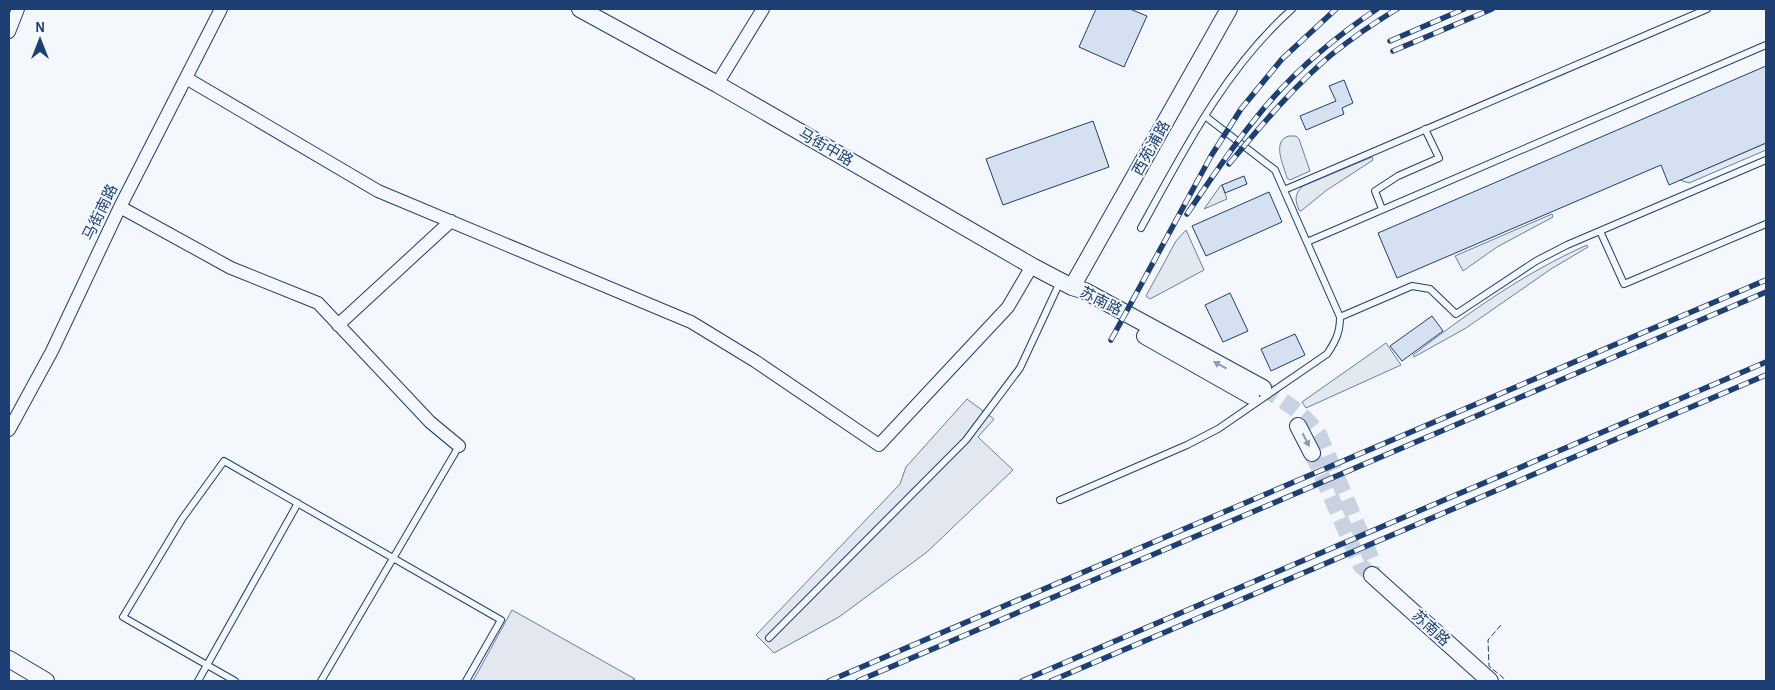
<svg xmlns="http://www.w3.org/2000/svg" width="1775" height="690" font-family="'Alegreya Sans','Noto Sans SC',sans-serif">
	<rect width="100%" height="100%" fill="#f4f7fb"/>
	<path fill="#e3e9f0" stroke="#687fa3" d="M1289,136H1296L1299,139L1310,171L1290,180L1287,178C1284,166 1271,141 1289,136Z
		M1766,143V150L1689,183L1680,180Z
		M1372,157L1373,160L1327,190L1301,211L1299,210C1295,200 1294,194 1303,186Z
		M1222,185L1227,199L1204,209L1221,185Z
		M1552,214L1553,217L1497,247L1463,271L1455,256Z
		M1186,230L1204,270L1150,299L1146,296L1176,241Z
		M1587,245L1588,247L1551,269L1466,328L1414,357L1413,355C1468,313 1524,273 1587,245Z
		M1386,343L1401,365L1306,408L1302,402Z"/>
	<path fill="#e3e8f0" stroke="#687fa3" d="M967,399L994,419L978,437L1013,470L927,552L839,617L774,653L756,635L900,484L906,467Z
		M512,610L635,679L631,681H473Z"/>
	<path fill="#d5e0f0" stroke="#1d3f73" d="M1096,9H1130L1147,16L1124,67L1079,47Z
		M1766,66V143L1669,185L1661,165L1397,278L1378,233Z
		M1344,80L1353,103L1342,108L1344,114L1306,130L1300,116L1336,101L1329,86Z
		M1093,121L1109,167L1003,205L986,159Z
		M1244,176L1247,184L1225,193L1222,185Z
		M1269,192L1282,222L1206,256L1192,226Z
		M1230,293L1248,331L1223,342L1205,305Z
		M1432,316L1443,331L1402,361L1390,346Z
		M1295,334L1305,355L1271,371L1261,349Z"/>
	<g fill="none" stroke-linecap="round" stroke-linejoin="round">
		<path stroke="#c9d2e0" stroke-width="16" stroke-dasharray="16 8" stroke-linecap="butt" d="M1263,388C1285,402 1303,412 1319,434L1372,560V575
			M1312,453L1361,566L1372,575"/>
		<defs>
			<path id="service" d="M1284,190L1707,9
				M1382,209L1375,191L1398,176L1439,158L1425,129
				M1141,228C1184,150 1225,69 1292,9
				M1600,231L1624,284L1766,224
				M1307,242L1766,45
				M1340,317L1412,286L1430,289L1456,314L1536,261L1567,245L1766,160
				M1060,500L1187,445L1218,429L1327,354C1336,341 1340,332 1340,317L1275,170L1205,116
				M769,638L966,440L1020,368L1060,282
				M198,681L298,503
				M235,681L123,617L182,519L224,461L501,620L466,681
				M321,681L459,446"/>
			<path id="minor" d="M9,32L18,9
				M186,78L378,191L691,322L755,361L879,445L1008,307L1032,266
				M717,84L763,9
				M120,207L231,268L318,303L430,422L459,446
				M338,325L451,221
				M9,430L52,351L120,207L221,9"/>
			<path id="tertiary" d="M580,9L717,84L1032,266L1072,287L1085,291L1263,388
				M1072,287L1229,9
				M1145,336L1251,396
				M1298,426L1312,453
				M1372,575L1490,681
				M9,659L46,681"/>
		</defs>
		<use href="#service" stroke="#1d3f73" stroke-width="8"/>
		<use href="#minor" stroke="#1d3f73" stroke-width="14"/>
		<use href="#tertiary" stroke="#1d3f73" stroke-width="18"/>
		<use href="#service" stroke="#f4f7fb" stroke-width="6"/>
		<use href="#minor" stroke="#f4f7fb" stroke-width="12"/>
		<use href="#tertiary" stroke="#f4f7fb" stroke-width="16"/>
		<defs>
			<path id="rail" d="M1390,41L1464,9
				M1393,51L1492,9
				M1229,164C1261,126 1293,87 1331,55C1352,38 1374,23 1397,9
				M1187,214C1209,182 1231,148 1256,118C1290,75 1332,39 1377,9
				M1111,340L1211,156L1241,109L1282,59L1336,9
				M829,681L1766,280
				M858,681L1766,292
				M1022,681L1766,362
				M1051,681L1766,375"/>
		</defs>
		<use href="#rail" stroke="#1d3f73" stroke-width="5.5"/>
		<use href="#rail" stroke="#f4f7fb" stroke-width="4" stroke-dasharray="11" stroke-linecap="butt"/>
		<path stroke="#1d3f73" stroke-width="1" stroke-dasharray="6 2.5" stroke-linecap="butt" d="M1501,625L1488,640L1489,666L1507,681"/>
	</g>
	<defs><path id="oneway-solid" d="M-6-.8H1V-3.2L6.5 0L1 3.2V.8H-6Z" transform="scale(1.25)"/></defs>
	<g fill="#889bb7">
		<use href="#oneway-solid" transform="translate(1220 365) rotate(-151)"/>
		<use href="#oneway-solid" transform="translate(1306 440) rotate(63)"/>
	</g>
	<g text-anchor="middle" stroke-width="4" stroke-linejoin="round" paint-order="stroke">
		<g font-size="15" fill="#1d3f73" stroke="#f4f7fb">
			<text transform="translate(826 147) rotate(30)" y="5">马街中路</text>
			<text transform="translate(1151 148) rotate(-61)" y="5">西苑浦路</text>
			<text transform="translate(100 212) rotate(-64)" y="5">马街南路</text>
			<text transform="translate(1101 301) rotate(27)" y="5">苏南路</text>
			<text transform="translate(1431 628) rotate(42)" y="5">苏南路</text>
		</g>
	</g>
	<rect width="1775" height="690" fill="none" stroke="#1d3f73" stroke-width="20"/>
	<g transform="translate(40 40)" stroke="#f4f7fb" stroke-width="4" paint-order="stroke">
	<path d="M0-4L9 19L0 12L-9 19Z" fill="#1d3f73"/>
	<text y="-8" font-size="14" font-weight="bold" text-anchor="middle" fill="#1d3f73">N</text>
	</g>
</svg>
